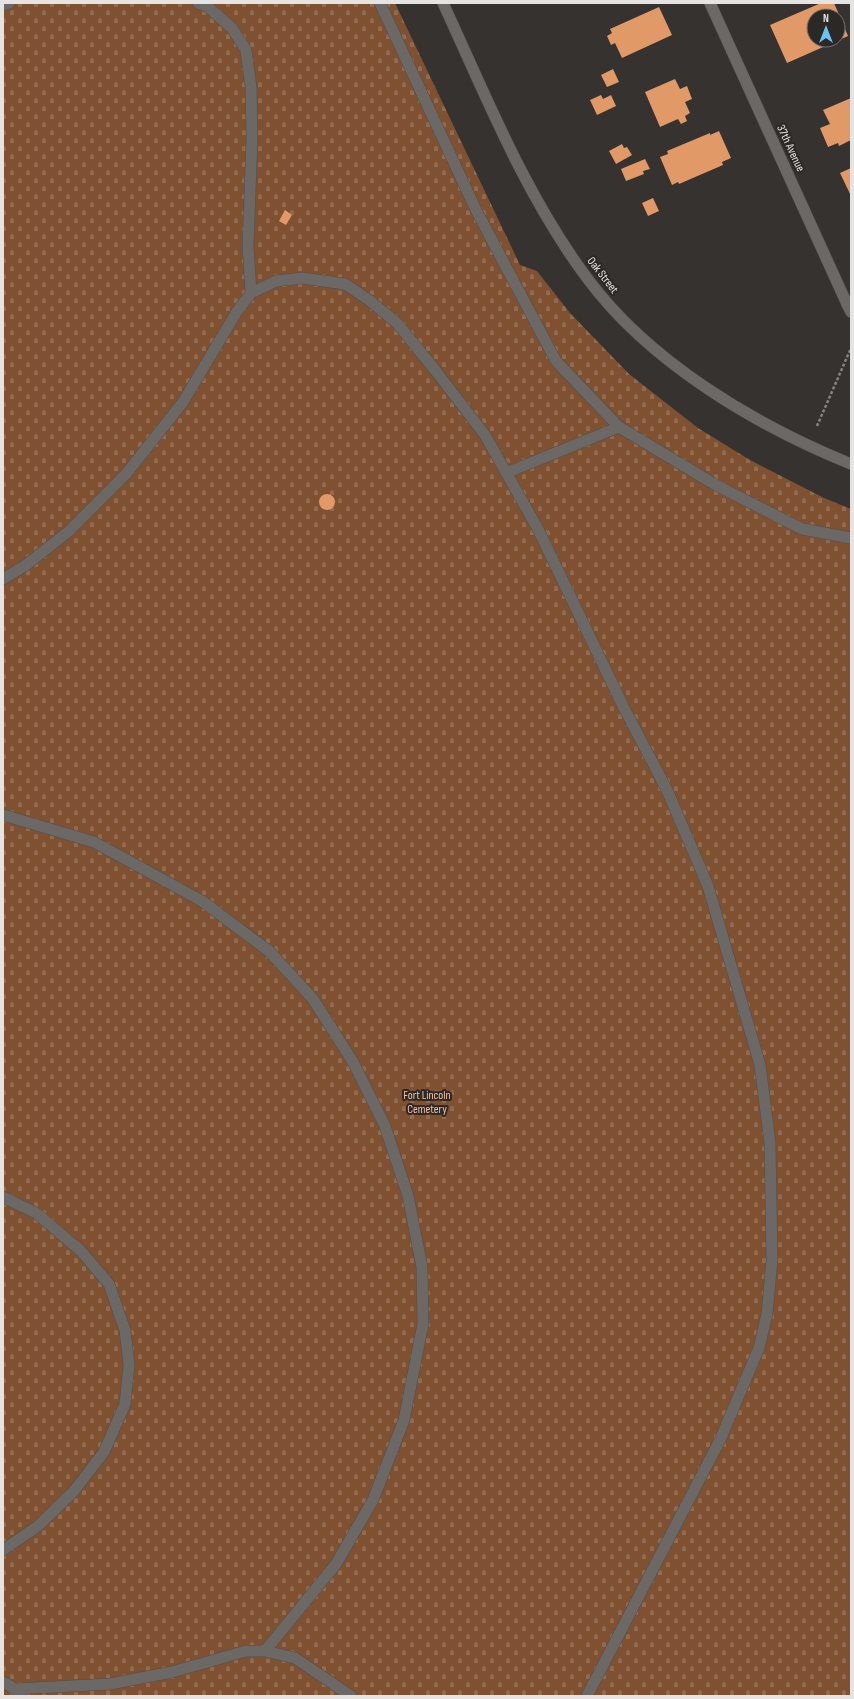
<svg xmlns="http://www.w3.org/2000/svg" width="854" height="1699" font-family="'Sofia Sans Condensed',sans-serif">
	<defs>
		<pattern id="cemetery-stones" width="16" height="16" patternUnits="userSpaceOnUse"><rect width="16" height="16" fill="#7f5131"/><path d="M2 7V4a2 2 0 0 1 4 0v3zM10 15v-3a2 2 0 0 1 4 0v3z" fill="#916a4f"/></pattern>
	</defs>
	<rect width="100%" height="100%" fill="#353230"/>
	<path fill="url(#cemetery-stones)" d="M3,3H395L520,265L537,271L570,313L629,374L698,428L750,460L824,498L851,509V1696H3Z"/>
	<path fill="#e19968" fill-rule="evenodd" d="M821,3H834L848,36L787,63L770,25ZM814,16H838V40H814Z
		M659,7L672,35L622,58L615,43L611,45L607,36L612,33L610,29Z
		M613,69L619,82L607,87L601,75Z
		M675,79L680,89L687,86L692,99L685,102L690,113L685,116L687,121L681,124L678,119L660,127L645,92Z
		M601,95L603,99L611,95L616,106L597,115L590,100Z
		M851,98V140L839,146L838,143L828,147L820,128L830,124L823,110Z
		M719,131L731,158L722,162L723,165L679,184L678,182L672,185L660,157L668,154L667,151L710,133V135Z
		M622,144L624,148L627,147L632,155L616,164L609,151Z
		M645,159L650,169L643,171L644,174L626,181L621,169Z
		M851,168V196L840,173Z
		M653,198L659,211L648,216L642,203Z
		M285,210L292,215L286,225L279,221Z
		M319 502a8 8 0 1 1 16 0a8 8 0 1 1-16 0Z"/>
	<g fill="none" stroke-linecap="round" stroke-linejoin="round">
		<defs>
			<path id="service" d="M198,3L208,7L232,28L246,50L251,87L252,138L248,246L251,293
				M380,3L476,210L556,361L619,427L714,484L802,529L851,538
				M3,5L9,3
				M847,304L851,312
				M506,473L619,427
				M3,579L26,565L69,531L126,474L183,402L236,313L251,293L276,281L302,278L345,284L369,300L397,323L435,370L485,435L538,529L624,708L667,790L708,886L760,1065L770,1143L772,1260L767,1314L759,1348L720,1440L587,1696
				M3,815L94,842L202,901L269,951L313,999L353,1062L385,1126L408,1196L422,1267L423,1324L404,1420L373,1500L336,1564L265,1651
				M3,1197L36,1213L81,1251L109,1284L125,1330L129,1365L125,1404L104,1452L74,1491L38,1526L3,1550
				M3,1682L15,1689L20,1694
				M15,1689L110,1684L172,1672L246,1651H265L295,1658L351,1696"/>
			<path id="minor" d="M443,3C486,96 525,195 587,278C649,362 755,425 851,464
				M710,3L847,304L851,302"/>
		</defs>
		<use href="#service" stroke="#514f4d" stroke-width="12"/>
		<use href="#minor" stroke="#514f4d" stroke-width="12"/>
		<path stroke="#868382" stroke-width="2.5" stroke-dasharray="3 2" stroke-linecap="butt" d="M817,426L851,348"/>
		<use href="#service" stroke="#6b6866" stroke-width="11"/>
		<use href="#minor" stroke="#6b6866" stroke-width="11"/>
	</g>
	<g text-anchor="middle" stroke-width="4" stroke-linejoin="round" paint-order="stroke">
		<g font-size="12" fill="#e6e4e3" stroke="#2b2826">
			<text transform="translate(791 148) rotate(65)" y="4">37th Avenue</text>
			<text transform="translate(603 275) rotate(52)" y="4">Oak Street</text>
		</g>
		<g font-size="12" fill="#fbc29d" stroke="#2b2826">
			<text x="427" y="1099">Fort Lincoln<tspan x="427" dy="14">Cemetery</tspan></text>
		</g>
	</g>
	<rect width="854" height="1699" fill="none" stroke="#e6e4e3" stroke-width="8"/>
	<g transform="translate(826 28)"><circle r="19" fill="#2b2826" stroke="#767372"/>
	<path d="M0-3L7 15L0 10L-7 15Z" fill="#6cc2f3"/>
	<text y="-6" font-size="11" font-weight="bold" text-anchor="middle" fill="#e6e4e3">N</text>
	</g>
</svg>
